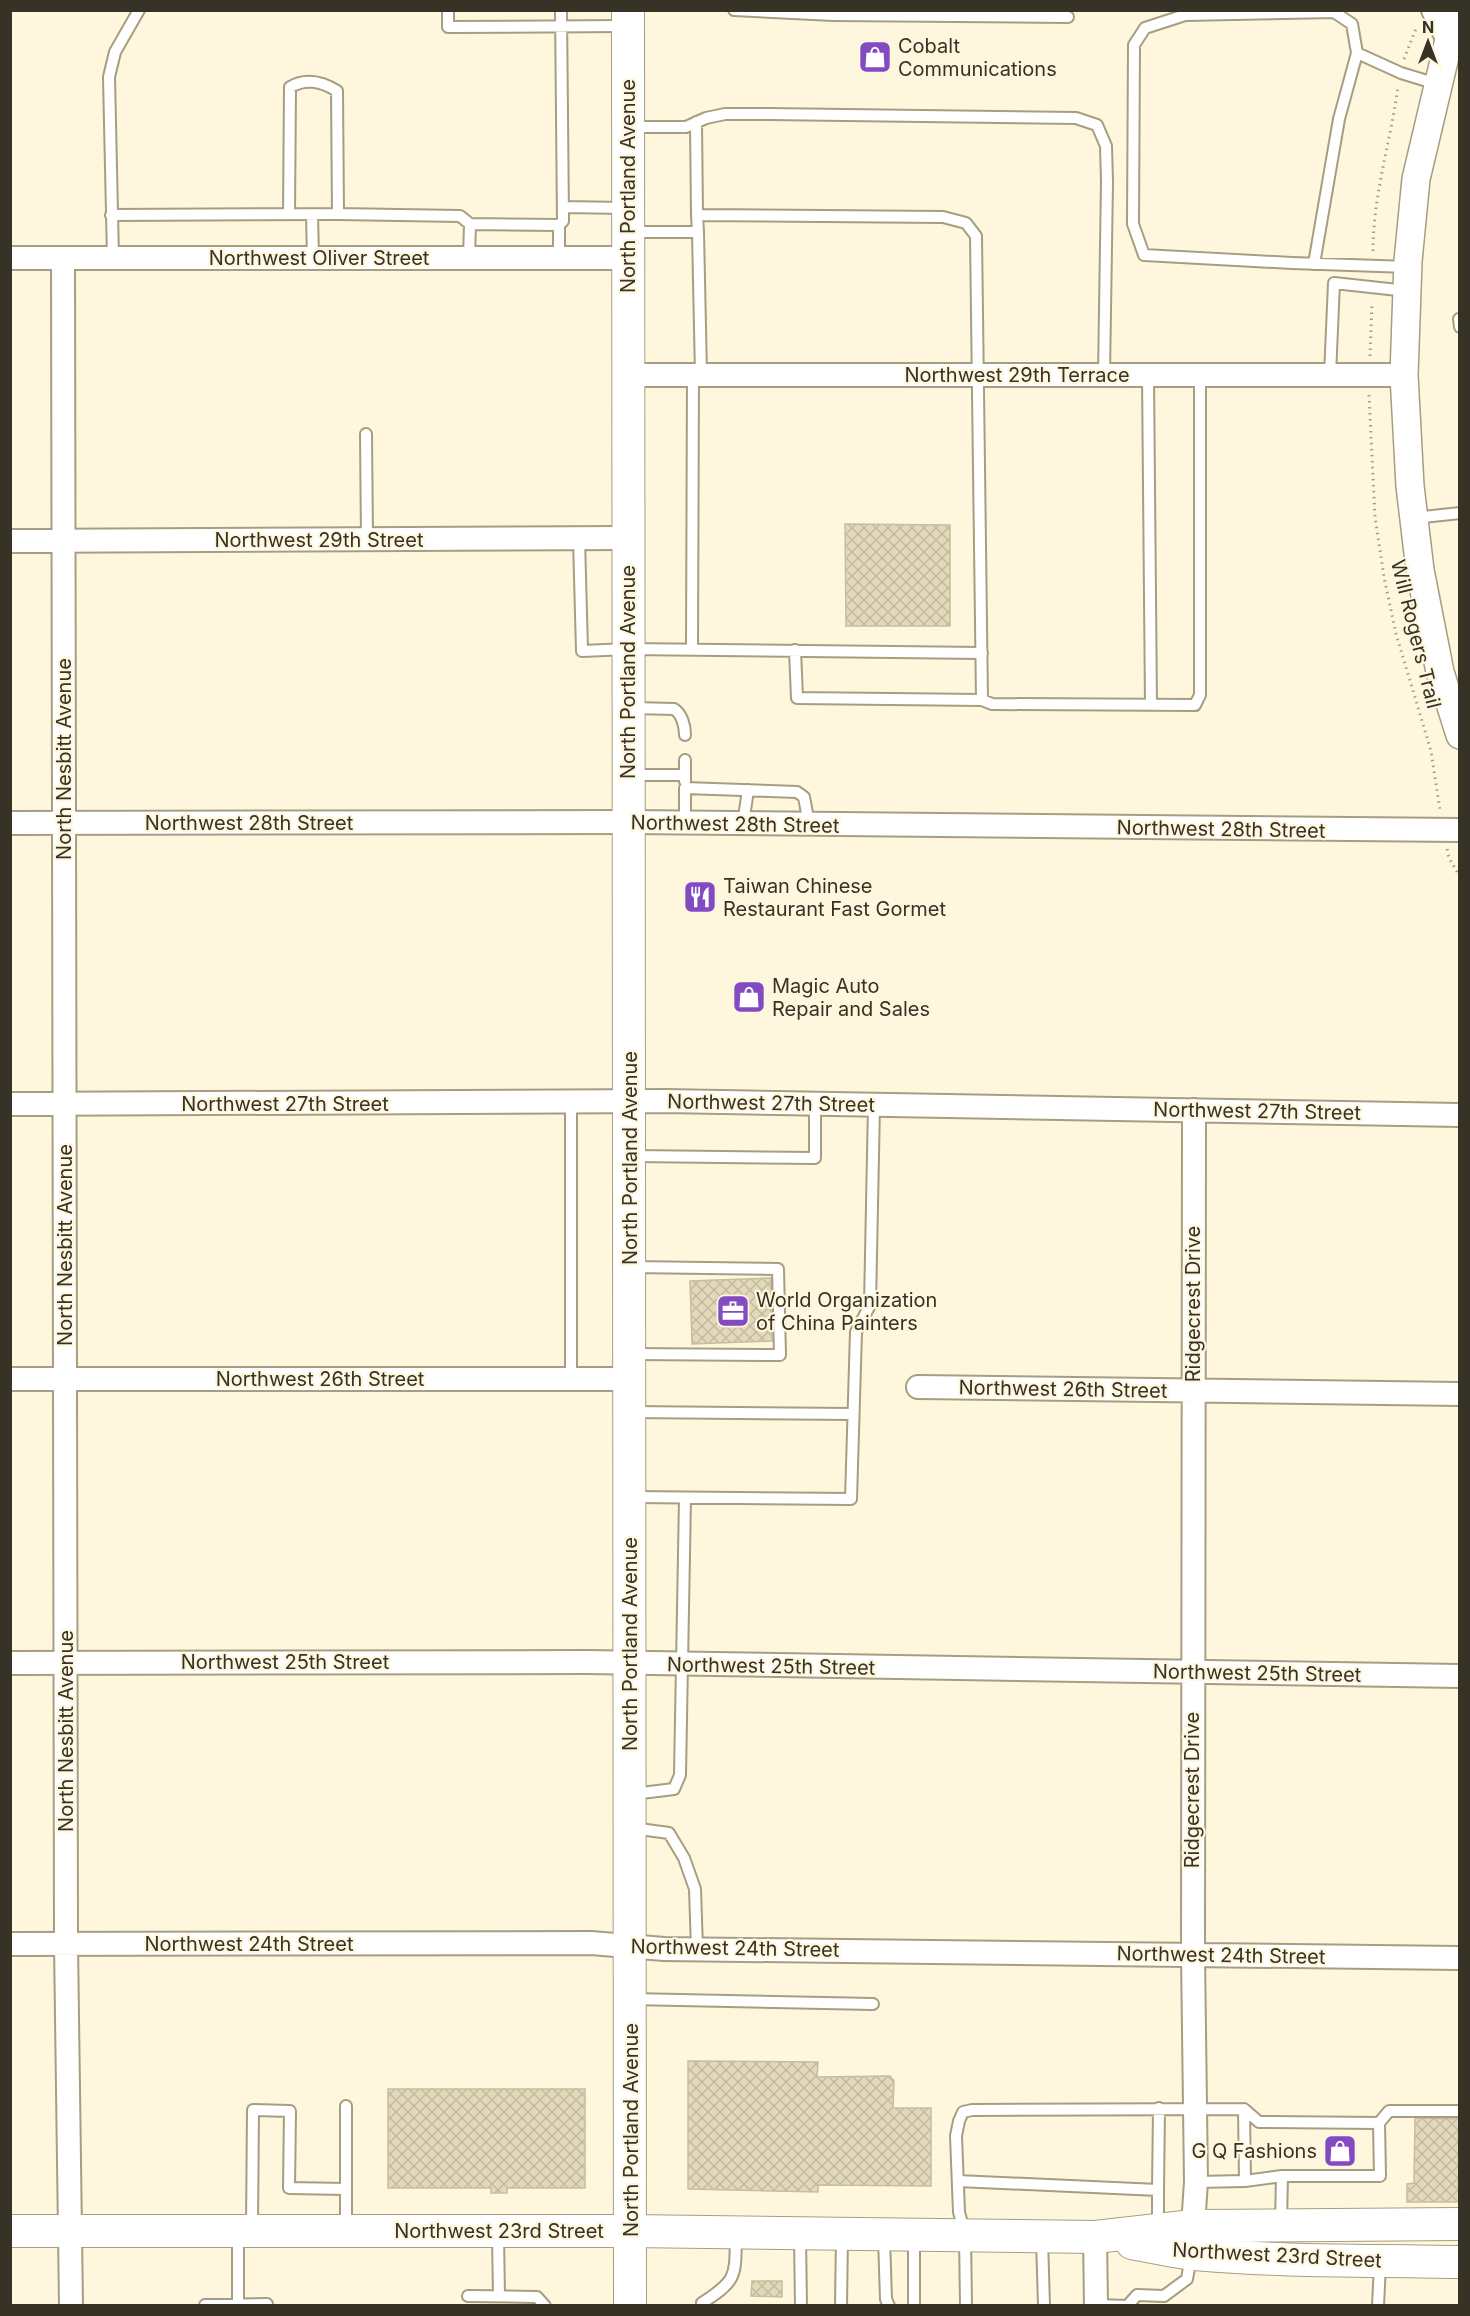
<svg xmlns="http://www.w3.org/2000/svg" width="1470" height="2316" font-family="Inter,sans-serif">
	<defs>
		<pattern id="building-cross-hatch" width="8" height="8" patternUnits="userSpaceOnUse" patternTransform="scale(1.5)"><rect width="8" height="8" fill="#e3d8ba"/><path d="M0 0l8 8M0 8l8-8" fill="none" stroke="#c3baa0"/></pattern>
	</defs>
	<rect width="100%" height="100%" fill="#fff7dd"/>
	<path fill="url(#building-cross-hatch)" stroke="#c7bd9f" stroke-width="1.5" d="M845,524L950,525V626H846Z
		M771,1278L772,1341L692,1344L690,1281Z
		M688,2061L818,2062L817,2077L890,2076L894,2081L893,2108H931V2186L818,2185V2192L688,2189Z
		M388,2089H585V2188H507V2193H491V2188H388Z
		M1415,2118L1460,2119V2202H1407V2184L1414,2183Z
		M752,2281H782V2297L751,2296Z"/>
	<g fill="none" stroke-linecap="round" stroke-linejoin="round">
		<defs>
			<path id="service" d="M448,10V27L626,26
				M734,10L833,15L1068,17
				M696,122L697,215
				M631,127H686L706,118L725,114H769L1076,118L1097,125L1106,146L1107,182L1104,375
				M563,207L625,208
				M289,214L290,87C306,78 321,81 337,91L338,214
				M312,214L313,258
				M111,215L338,214L460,216L470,224L559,225L563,221L561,10
				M559,225V257
				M632,232H698L701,375
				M698,232L697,215L943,217L966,223L976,236L982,700L992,704L1195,705L1200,695V375
				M113,258L109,77L115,52L139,10
				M469,258L470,224
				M1314,264L1339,119L1357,53
				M1408,267L1292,263L1144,255L1133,224L1134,45L1145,28L1185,15L1334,12L1352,24L1357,53L1401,73L1437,84
				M1459,319L1460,327
				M1148,375L1151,705
				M1330,375L1334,283L1407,291
				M366,434L367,539
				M1414,518L1460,513
				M579,539L582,651L628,649L982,653
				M692,649L693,375
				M795,650L797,698L982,700
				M632,708L674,709C682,714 685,726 685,735
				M685,760V781
				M631,775H685
				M685,823V788L797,792L804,797L809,824
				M743,824L748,790
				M571,1103V1379
				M633,1156L815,1158V1104
				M630,1267L778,1269L780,1355L632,1354
				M630,1412L853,1414
				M633,1497L851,1499L856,1332L870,1305L874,1105
				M633,1794L674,1789L680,1775L685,1498
				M632,1828L669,1833L684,1858L695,1889L697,1949
				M631,1999L873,2004
				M346,2106V2229
				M1244,2109L1245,2181
				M1379,2123L1389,2111H1460
				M958,2181L1158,2190V2227
				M1158,2190L1159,2108
				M1281,2223L1282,2176
				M252,2227L253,2110L290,2111L289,2188L346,2189
				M498,2235L499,2296
				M800,2237L801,2306
				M884,2238L886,2299L889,2306
				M1042,2239L1044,2306
				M468,2296L537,2297L545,2306
				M1129,2304L1137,2295L1164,2296L1187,2279L1191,2257
				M205,2305L267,2304
				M238,2305V2233
				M1096,2305L1129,2306
				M702,2306V2303C738,2280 735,2276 736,2235
				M841,2306L842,2237
				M914,2306V2238
				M966,2306L965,2235L959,2212L956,2136L959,2121L963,2112L972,2110L1244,2109L1259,2122L1379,2123L1380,2176H1282L1245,2181L1196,2182
				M1378,2306L1380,2264"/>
			<path id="minor" d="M1433,10L1448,40
				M10,258H628
				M63,258L66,1944L71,2306
				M629,375H1404
				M10,541L628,538
				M10,823L629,822L1460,830
				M10,1104L665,1101L1460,1115
				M10,1379H630
				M918,1387L1460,1394
				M10,1663L587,1662L1460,1676
				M10,1944L591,1943L664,1949L1460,1958
				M1095,2237L1096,2306
				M1192,2240L1196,2182L1193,1955L1194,1110"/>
			<path id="tertiary" d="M1456,10L1416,179L1408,261L1404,375L1410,486L1420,570L1440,672L1460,735"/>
			<path id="secondary" d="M628,10L630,2306
				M10,2231H630L1095,2237L1193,2226L1460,2224
				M1132,2243C1152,2247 1174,2252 1195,2254C1283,2262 1371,2260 1460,2262"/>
		</defs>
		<use href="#service" stroke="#a79d80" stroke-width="14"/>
		<use href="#minor" stroke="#a79d80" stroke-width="26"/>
		<use href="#tertiary" stroke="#a79d80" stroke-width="30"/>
		<use href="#secondary" stroke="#a79d80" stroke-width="34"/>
		<path stroke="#a39d8a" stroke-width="3" stroke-dasharray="1.5 4.5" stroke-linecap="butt" d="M1404,59L1417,26
			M1373,251C1373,194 1391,141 1398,86
			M1370,356L1372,302
			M1369,395L1375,517L1384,577L1396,634L1431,751L1440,810
			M1447,849L1449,858L1460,877"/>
		<use href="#service" stroke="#fff" stroke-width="10"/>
		<use href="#minor" stroke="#fff" stroke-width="22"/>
		<use href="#tertiary" stroke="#fff" stroke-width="27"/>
		<use href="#secondary" stroke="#fff" stroke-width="32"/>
	</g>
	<defs>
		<symbol id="shop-square" viewBox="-11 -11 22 22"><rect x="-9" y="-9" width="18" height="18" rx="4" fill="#824bc2" stroke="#fff7dd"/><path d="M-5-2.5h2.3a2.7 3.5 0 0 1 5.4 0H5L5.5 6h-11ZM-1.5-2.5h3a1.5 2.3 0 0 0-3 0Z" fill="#fff"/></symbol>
		<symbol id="restaurant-square" viewBox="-11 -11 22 22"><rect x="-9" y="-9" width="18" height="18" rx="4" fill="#824bc2" stroke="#fff7dd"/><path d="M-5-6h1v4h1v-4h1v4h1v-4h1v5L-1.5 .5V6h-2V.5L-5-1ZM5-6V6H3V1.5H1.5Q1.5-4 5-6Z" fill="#fff"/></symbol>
		<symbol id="office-square" viewBox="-11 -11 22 22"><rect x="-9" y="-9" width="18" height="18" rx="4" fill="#824bc2" stroke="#fff7dd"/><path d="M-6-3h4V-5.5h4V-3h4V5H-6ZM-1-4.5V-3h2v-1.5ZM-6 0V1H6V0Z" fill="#fff"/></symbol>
	</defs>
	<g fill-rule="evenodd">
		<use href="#shop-square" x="856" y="38" width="38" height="38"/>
		<use href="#restaurant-square" x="681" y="878" width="38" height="38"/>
		<use href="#shop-square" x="730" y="978" width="38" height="38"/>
		<use href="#office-square" x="714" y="1292" width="38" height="38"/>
		<use href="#shop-square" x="1321" y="2132" width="38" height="38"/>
	</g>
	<g text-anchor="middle" stroke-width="4.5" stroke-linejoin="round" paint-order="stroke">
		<g font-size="20" fill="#363226" stroke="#fff7dd" text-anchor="start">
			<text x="898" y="53">Cobalt<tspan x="898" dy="23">Communications</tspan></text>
			<text x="723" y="893">Taiwan Chinese<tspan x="723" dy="23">Restaurant Fast Gormet</tspan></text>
			<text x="772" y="993">Magic Auto<tspan x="772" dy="23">Repair and Sales</tspan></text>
			<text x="756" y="1307">World Organization<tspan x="756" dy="23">of China Painters</tspan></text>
			<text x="1317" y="2158" text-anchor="end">G Q Fashions</text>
		</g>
		<g font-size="20" fill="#363226" stroke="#fff7dd">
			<text transform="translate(628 186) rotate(-90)" y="7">North Portland Avenue</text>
			<text x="319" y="265">Northwest Oliver Street</text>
			<text x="1017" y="382">Northwest 29th Terrace</text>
			<text x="319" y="547">Northwest 29th Street</text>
			<text transform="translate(1416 634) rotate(76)" y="7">Will Rogers Trail</text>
			<text transform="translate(628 672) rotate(-90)" y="7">North Portland Avenue</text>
			<text transform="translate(64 759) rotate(-90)" y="7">North Nesbitt Avenue</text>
			<text x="249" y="830">Northwest 28th Street</text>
			<text transform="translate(735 824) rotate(1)" y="7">Northwest 28th Street</text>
			<text transform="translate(1221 829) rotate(1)" y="7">Northwest 28th Street</text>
			<text transform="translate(771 1103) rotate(1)" y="7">Northwest 27th Street</text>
			<text x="285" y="1111">Northwest 27th Street</text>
			<text transform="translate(1257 1111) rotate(1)" y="7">Northwest 27th Street</text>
			<text transform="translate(630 1158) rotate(-90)" y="7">North Portland Avenue</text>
			<text transform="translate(65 1245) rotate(-90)" y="7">North Nesbitt Avenue</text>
			<text transform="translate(1193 1304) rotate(-90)" y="7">Ridgecrest Drive</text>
			<text x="320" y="1386">Northwest 26th Street</text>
			<text transform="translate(1063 1389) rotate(1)" y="7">Northwest 26th Street</text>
			<text transform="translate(630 1644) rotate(-90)" y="7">North Portland Avenue</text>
			<text x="285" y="1669">Northwest 25th Street</text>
			<text transform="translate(771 1666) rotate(1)" y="7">Northwest 25th Street</text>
			<text transform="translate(1257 1673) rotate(1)" y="7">Northwest 25th Street</text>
			<text transform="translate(66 1731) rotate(-90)" y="7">North Nesbitt Avenue</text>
			<text transform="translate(1192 1790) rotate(-90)" y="7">Ridgecrest Drive</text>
			<text x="249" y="1951">Northwest 24th Street</text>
			<text transform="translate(735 1948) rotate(1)" y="7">Northwest 24th Street</text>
			<text transform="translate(1221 1955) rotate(1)" y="7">Northwest 24th Street</text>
			<text transform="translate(631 2130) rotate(-90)" y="7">North Portland Avenue</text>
			<text x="499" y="2238">Northwest 23rd Street</text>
			<text transform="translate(1277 2255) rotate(3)" y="7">Northwest 23rd Street</text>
		</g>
	</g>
	<rect width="1470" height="2316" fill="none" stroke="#363226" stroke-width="24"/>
	<g transform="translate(1428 42)" stroke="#fff7dd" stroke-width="4.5" paint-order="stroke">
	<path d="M0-4.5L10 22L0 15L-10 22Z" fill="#363226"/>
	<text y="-9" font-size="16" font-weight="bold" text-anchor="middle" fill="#363226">N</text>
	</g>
</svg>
